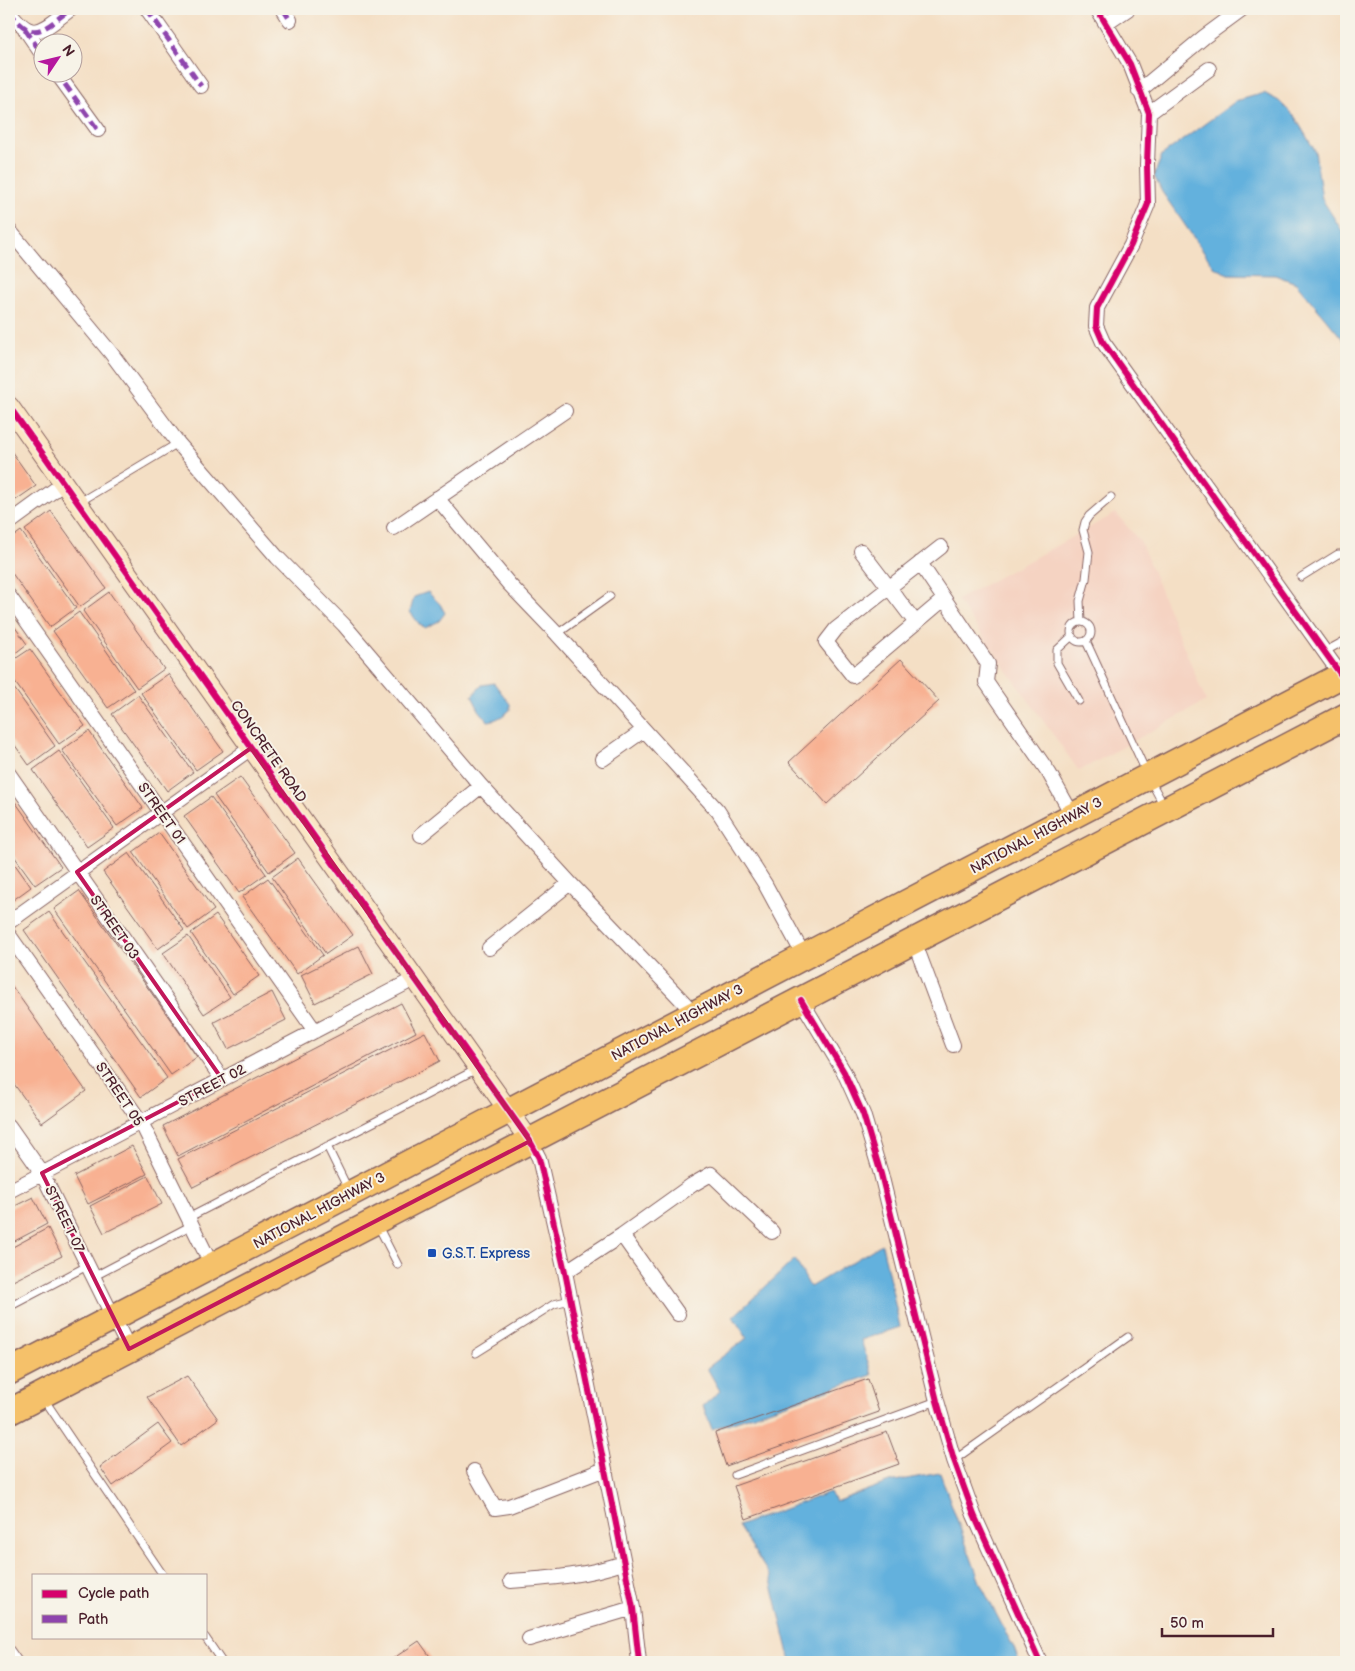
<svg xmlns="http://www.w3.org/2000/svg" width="1355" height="1671" font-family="'Balsamiq Sans',sans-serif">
	<rect width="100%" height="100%" fill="#f7f3e8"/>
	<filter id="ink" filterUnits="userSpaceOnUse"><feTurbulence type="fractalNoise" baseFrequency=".02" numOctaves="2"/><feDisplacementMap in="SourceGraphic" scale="10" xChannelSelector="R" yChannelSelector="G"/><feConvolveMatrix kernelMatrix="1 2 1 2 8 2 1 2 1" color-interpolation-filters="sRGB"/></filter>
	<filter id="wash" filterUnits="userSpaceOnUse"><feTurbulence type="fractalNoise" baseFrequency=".0096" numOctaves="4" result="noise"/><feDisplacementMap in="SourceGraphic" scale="20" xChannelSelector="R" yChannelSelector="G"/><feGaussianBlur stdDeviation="1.12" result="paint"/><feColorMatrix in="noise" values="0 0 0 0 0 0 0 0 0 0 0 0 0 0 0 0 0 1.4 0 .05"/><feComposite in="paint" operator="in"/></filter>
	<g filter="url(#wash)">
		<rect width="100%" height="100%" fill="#f4dfc5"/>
		<path fill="#f5d3c2" d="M1116,513L1141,543L1206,701L1079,771L957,600Z"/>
		<path fill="#63b1dd" stroke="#566884" d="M1264,93L1279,101L1295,117L1315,151L1322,199L1346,237V343L1296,283L1275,275L1228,274L1214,267L1162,192L1154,176L1162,155L1236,101Z
			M428,592L440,604L445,613L439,621L425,628L420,625L410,612L414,597Z
			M494,683L510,704V710C503,716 497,720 488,721L479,710L472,696L482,685Z
			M882,1244L900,1327L861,1340L872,1375L712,1429L703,1406L720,1391L707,1368L747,1338L733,1317L795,1259L810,1287Z
			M940,1473L981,1585L1014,1648L1019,1662H791L770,1576L738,1526L830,1492L835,1502L889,1482Z"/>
		<g id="blocks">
			<path fill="#f8b192" d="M9,448L36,486L10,504L9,503Z
				M51,511L106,588L80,607L25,530Z
				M21,531L76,608L50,627L9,569V540Z
				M109,592L164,669L137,688L83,611Z
				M79,612L134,690L108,708L53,631Z
				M9,619L27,644L9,658Z
				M30,649L85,726L59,744L9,674V663Z
				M901,659L939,701L827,804L789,762Z
				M168,674L223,751L196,770L141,693Z
				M9,681L55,746L29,765L9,737Z
				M138,695L193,772L167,791L112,714Z
				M89,731L143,808L117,826L62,750Z
				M59,751L114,828L87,847L33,770Z
				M240,777L295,853L269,872L214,795Z
				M9,793L61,867L35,885L9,849Z
				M211,797L266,874L239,893L184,816Z
				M159,833L214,910L188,929L133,852Z
				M129,853L184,930L158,949L103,872Z
				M9,856L31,887L9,903Z
				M298,858L353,935L326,954L272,877Z
				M268,878L323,955L297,974L242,897Z
				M79,891L197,1057L171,1075L54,909Z
				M49,912L167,1078L141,1097L24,930Z
				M216,915L259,976L233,994L191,933Z
				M188,936L230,997L204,1014L163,953Z
				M359,946L373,974L315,1003L301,975Z
				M9,982L86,1091L42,1123L9,1077Z
				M272,992L286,1020L228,1049L214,1022Z
				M401,1003L416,1032L178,1156L163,1126Z
				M425,1032L440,1061L193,1187L178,1159Z
				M132,1146L147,1174L88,1204L74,1176Z
				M148,1176L162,1204L104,1233L90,1206Z
				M33,1197L47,1224L9,1244V1209Z
				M48,1228L62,1256L9,1283V1249Z
				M187,1376L218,1419L181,1446L147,1397Z
				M868,1379L879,1412L726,1466L715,1433Z
				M158,1424L172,1443L113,1486L100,1467Z
				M887,1432L899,1464L746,1519L734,1486Z
				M419,1641L434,1662H388Z"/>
		</g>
	</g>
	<g filter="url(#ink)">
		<use href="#blocks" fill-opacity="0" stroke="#866261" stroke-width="1"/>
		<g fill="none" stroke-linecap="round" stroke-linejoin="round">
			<defs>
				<path id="lane" d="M78,503L178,443
					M1301,577L1338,554H1346
					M1081,622L1080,601L1086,579L1089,552L1083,530L1085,522L1089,516L1111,497
					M1071 632a10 10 0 1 1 20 0a10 10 0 1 1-20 0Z
					M557,634L610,596
					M1072,636L1057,650V663L1079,701
					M1086,641L1148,776L1164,806
					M1324,652L1346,640
					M327,1146L349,1191
					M188,1218L477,1069
					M378,1226L398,1265
					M93,1277L192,1225
					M9,1307L87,1266
					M476,1353L554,1304L570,1300
					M44,1399L163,1575
					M954,1460L1128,1337
					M735,1475L937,1401
					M205,1637L222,1662
					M9,1648L19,1662"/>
				<path id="street" d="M147,9L201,86
					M283,9L290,20
					M1097,9L1130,64L1149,113L1147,164L1148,204L1131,245L1097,308L1096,326L1103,342L1341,675
					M9,11C34,45 43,29 71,9
					M1106,24L1128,9
					M25,29L42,54
					M56,72L98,130
					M1139,91L1204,37L1242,9
					M1149,113L1209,69
					M9,230L111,353L178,443L277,557L344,625L481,786L570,883L694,1013
					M437,498L509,584L557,634L718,811L765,884L804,956
					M9,523L64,483
					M394,528L565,411
					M941,547L836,629L826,642L853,676L944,599
					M861,551L916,623
					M920,563L988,664L986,682L1049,773L1073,816
					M9,596L315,1031
					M603,759L644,730
					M9,774L222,1079
					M421,835L481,786
					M9,922L251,748
					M9,935L141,1122L212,1266
					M914,941L953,1045
					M489,948L570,883
					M801,1000L844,1072L863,1114L881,1174L937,1401L954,1460L974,1515L1040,1662
					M9,1126L42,1173L129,1349
					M530,1141L539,1158L565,1272L633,1608L639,1662
					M9,1191L414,979
					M622,1235L678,1314
					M565,1272L622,1235L692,1185L711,1174L772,1232
					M474,1471L495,1508L509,1506L605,1469
					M511,1581C551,1578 585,1576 623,1563
					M529,1639L633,1608"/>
				<path id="secondary" d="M9,406L530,1141"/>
				<path id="highway" d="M9,1372L1346,673
					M9,1412L1346,716"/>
			</defs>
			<use href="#lane" stroke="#866261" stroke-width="9"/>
			<use href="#street" stroke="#866261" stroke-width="16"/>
			<use href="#secondary" stroke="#866261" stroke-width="21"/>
			<use href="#highway" stroke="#866261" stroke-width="28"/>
			<use href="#lane" stroke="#fff" stroke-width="7"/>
			<use href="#street" stroke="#fff" stroke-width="14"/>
			<use href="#secondary" stroke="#fbe6c4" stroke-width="19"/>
			<use href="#highway" stroke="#f5c16b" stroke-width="25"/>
			<path stroke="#8e44ad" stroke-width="5" stroke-dasharray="10 5" stroke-linecap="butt" d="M147,9L201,86
				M283,9L290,20
				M9,11C34,45 43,29 71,9
				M25,29L42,54
				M56,72L98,130"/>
			<defs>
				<path id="cycleway" d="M1097,9L1130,64L1149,113L1147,164L1148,204L1131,245L1097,308L1096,326L1103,342L1341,675
					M9,406L530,1141L539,1158L565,1272L633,1608L639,1662
					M801,1000L844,1072L863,1114L881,1174L937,1401L954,1460L974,1515L1040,1662"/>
			</defs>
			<use href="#cycleway" stroke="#f7f3e8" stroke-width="9"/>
			<use href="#cycleway" stroke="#d6006c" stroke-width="6"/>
		</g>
	</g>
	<path fill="none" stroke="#c2185b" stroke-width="4" stroke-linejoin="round" d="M251,748L530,1141L129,1349L42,1173L222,1079L77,872Z"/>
	<rect fill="#1a4fb4" stroke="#f7f3e8" stroke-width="2" x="427" y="1248" width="10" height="10" rx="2.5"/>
	<g text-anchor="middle" stroke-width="4" stroke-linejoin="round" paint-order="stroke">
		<g font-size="14" fill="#4a1f2b" stroke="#f7f3e8">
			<text transform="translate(269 751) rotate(55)" y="5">CONCRETE ROAD</text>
			<text transform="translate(162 813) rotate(55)" y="5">STREET 01</text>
			<text transform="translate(1036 835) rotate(-28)" y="5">NATIONAL HIGHWAY 3</text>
			<text transform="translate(115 927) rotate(55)" y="5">STREET 03</text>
			<text transform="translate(677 1022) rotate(-28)" y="5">NATIONAL HIGHWAY 3</text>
			<text transform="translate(212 1085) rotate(-28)" y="5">STREET 02</text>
			<text transform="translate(120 1094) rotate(56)" y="5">STREET 05</text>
			<text transform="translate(319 1210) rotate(-28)" y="5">NATIONAL HIGHWAY 3</text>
			<text transform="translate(65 1219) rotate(64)" y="5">STREET 07</text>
		</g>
		<g font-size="14" fill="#164399" stroke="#f7f3e8" text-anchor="start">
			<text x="442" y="1258">G.S.T. Express</text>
		</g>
	</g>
	<rect width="1355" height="1671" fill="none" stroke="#f7f3e8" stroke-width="30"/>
	<rect x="32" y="1574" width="175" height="65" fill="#f7f3e8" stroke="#b29e9c"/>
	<rect x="42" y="1590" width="25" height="8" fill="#d6006c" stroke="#b29e9c"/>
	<text x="78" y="1598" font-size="15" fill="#4a1f2b">Cycle path</text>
	<rect x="42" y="1615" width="25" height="8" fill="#8e44ad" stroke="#b29e9c"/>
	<text x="78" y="1624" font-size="15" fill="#4a1f2b">Path</text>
	<g transform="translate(58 58) rotate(55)"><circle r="24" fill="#f7f3e8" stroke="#b29e9c"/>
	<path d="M0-4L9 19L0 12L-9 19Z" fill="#b5179e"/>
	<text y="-8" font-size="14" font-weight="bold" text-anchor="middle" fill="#4a1f2b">N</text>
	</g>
	<path d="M1162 1628v8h111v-8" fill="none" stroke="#4a1f2b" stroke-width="2.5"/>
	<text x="1170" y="1628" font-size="15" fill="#4a1f2b" stroke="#f7f3e8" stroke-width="4" paint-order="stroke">50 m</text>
</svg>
